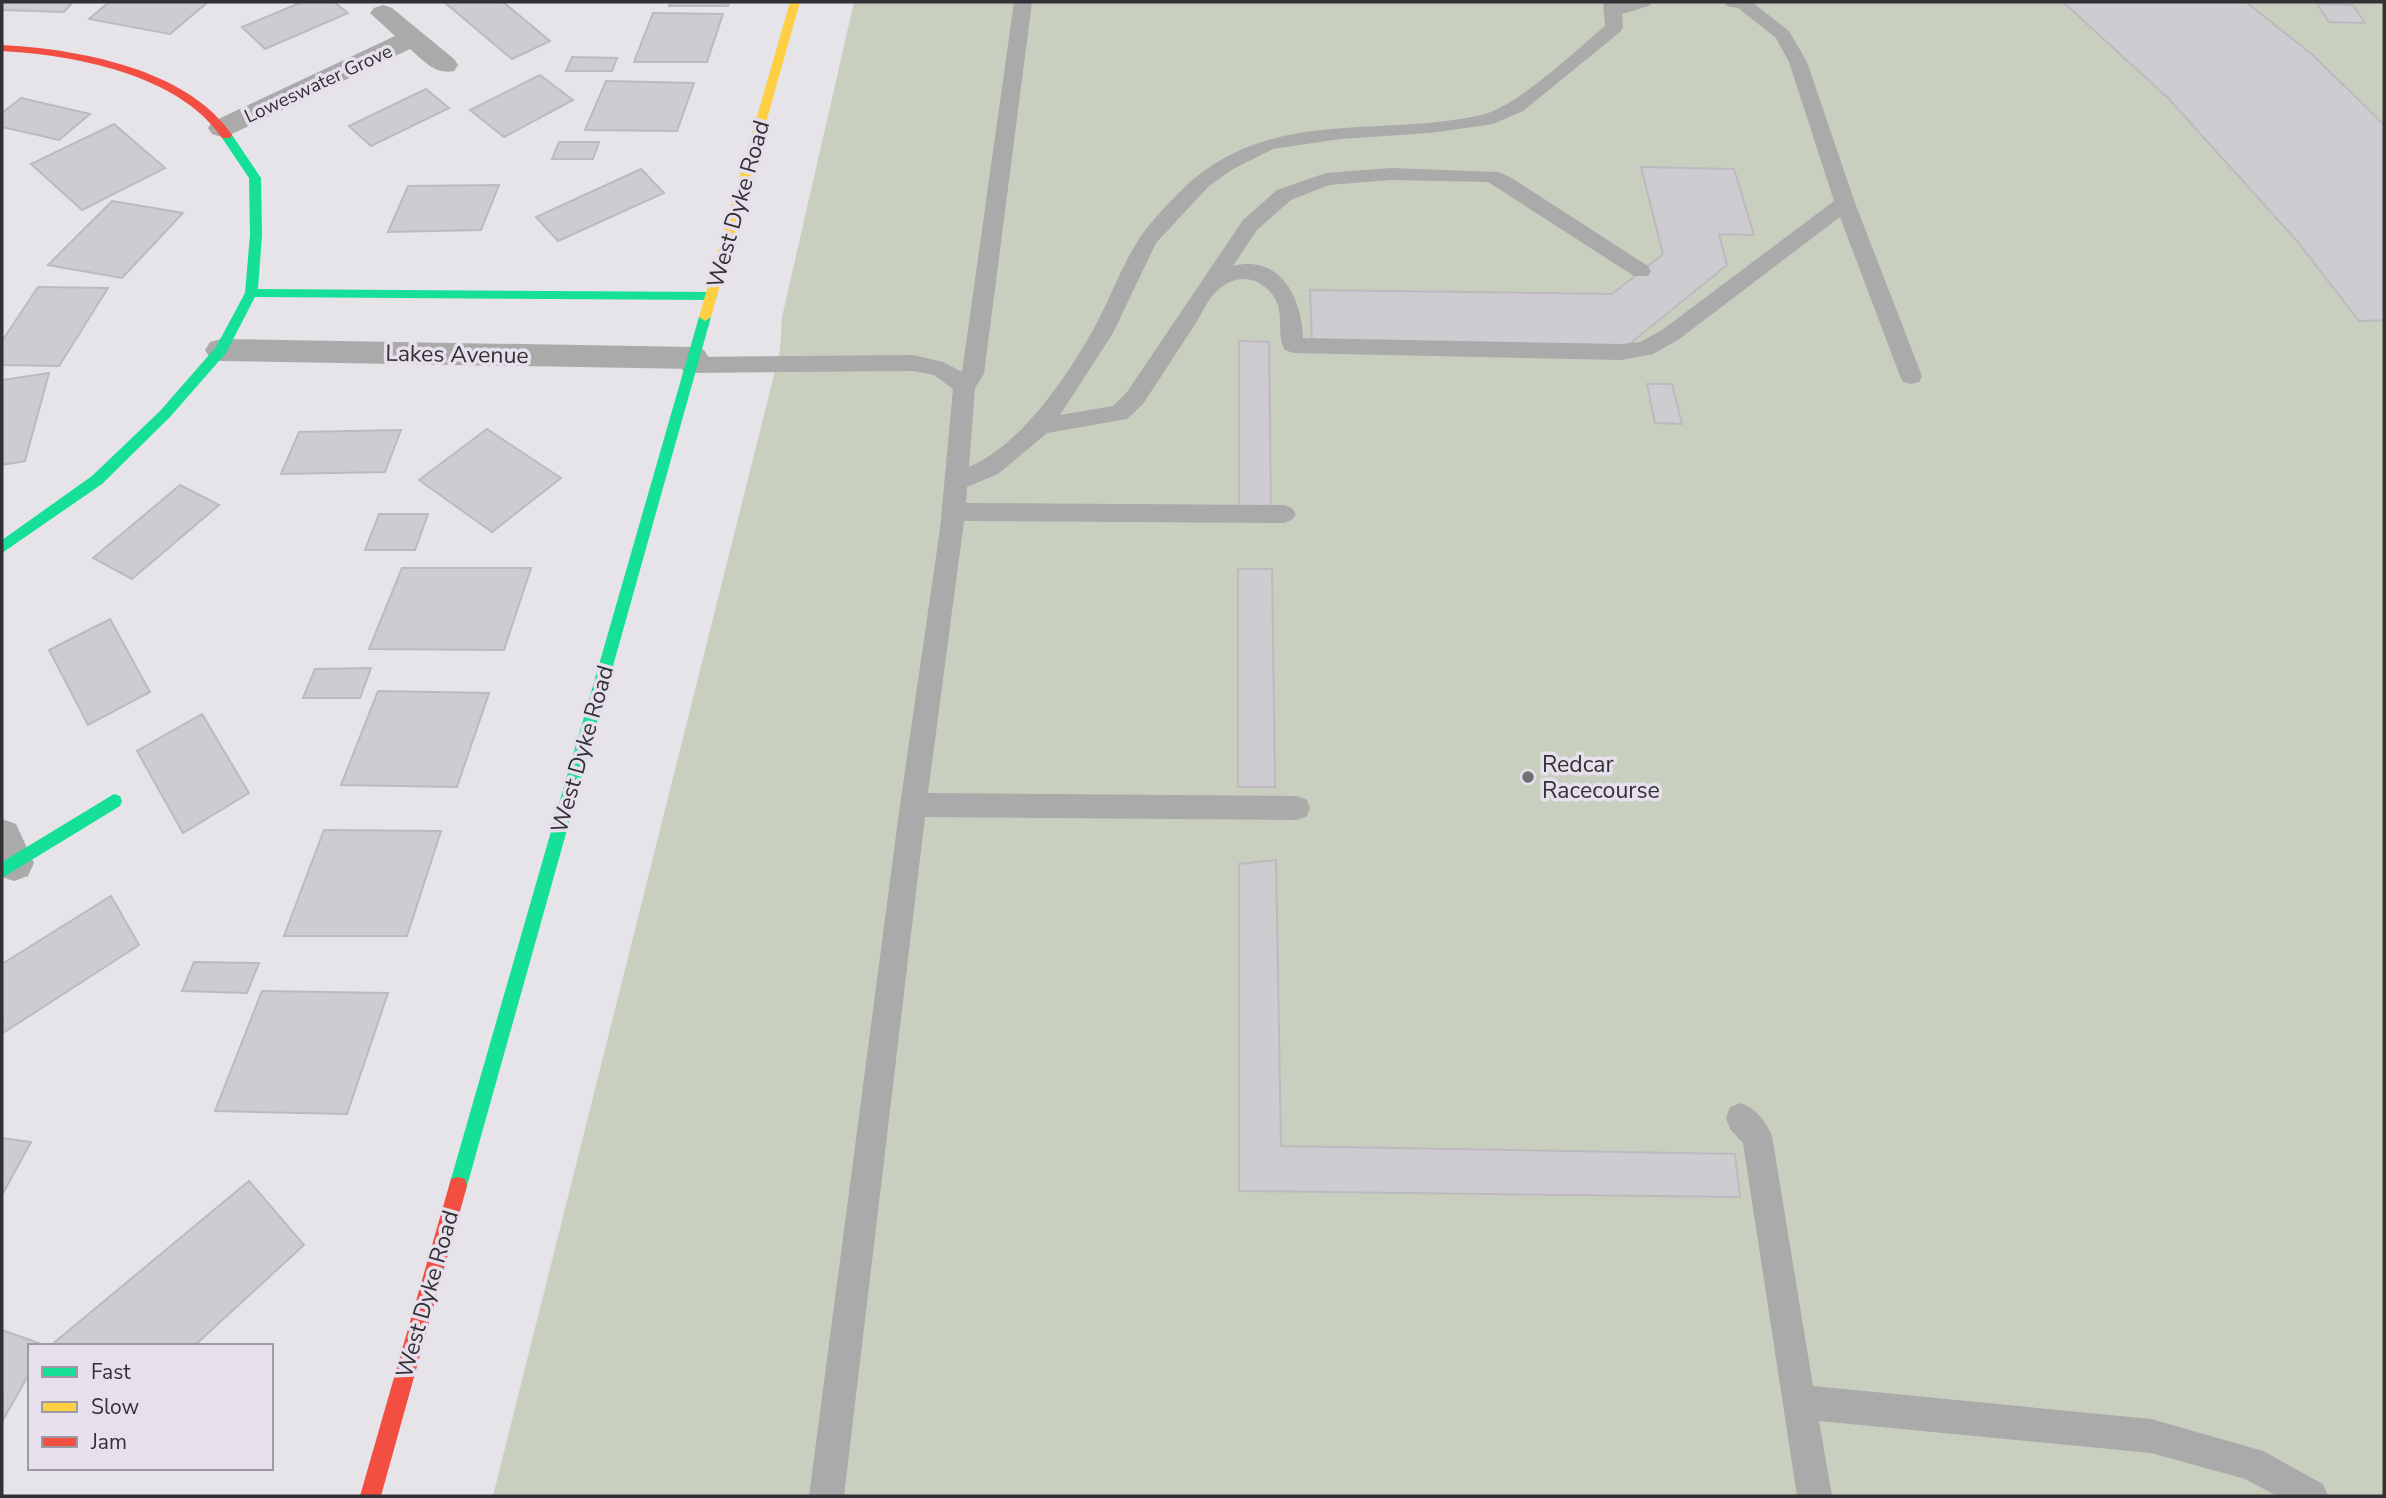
<svg xmlns="http://www.w3.org/2000/svg" width="2386" height="1498" font-family="'Nunito Sans',sans-serif">
	<rect width="100%" height="100%" fill="#e6e3e9"/>
	<path fill="#c9cfbf" d="M854,2H2384V1496H493L780,351L782,317Z"/>
	<path fill="#ceccd1" stroke="#bdbabf" stroke-width="2" d="M2,2H73L64,12L2,10Z
		M109,2H208L170,34L89,19Z
		M302,2H334L348,13L265,49L242,27Z
		M444,2H503L550,41L512,59Z
		M671,2H729L728,6H669Z
		M2063,2H2246L2314,56L2384,125V320L2359,321L2298,242L2168,98Z
		M2317,4L2353,5L2365,23L2329,22Z
		M653,13L723,14L707,62H634Z
		M572,57L617,58L612,71H566Z
		M540,75L573,100L504,137L470,110Z
		M606,81L694,83L677,131L585,130Z
		M426,89L449,108L371,146L349,126Z
		M21,98L90,114L59,140L2,127V113Z
		M114,124L165,168L82,210L31,164Z
		M559,142H599L593,159H552Z
		M1641,167L1734,169L1754,235L1719,234L1727,265L1627,346L1312,343L1310,290L1612,294L1663,254Z
		M641,169L664,193L558,241L536,217Z
		M499,185L481,230L388,232L408,186Z
		M112,201L183,213L122,278L48,265Z
		M38,287L108,288L59,366L2,365V341Z
		M1239,341L1269,342L1271,512H1239Z
		M49,373L25,461L2,465V380Z
		M1647,384H1672L1682,424L1655,423Z
		M487,429L561,478L492,532L419,480Z
		M401,430L385,472L281,474L299,432Z
		M180,485L219,505L132,579L93,558Z
		M379,514H428L415,550H365Z
		M402,568H531L504,650L369,649Z
		M1238,569H1272L1275,787H1238Z
		M110,619L150,692L88,725L49,650Z
		M371,668L360,698H303L315,669Z
		M378,691L489,693L457,787L341,785Z
		M202,714L249,793L183,833L137,751Z
		M324,830L441,831L407,936H284Z
		M1276,860L1281,1146L1735,1154L1740,1197L1239,1191V864Z
		M111,896L139,945L3,1033L2,964Z
		M194,962L259,963L247,993L182,991Z
		M262,991L388,993L347,1114L215,1111Z
		M2,1138L31,1142L2,1195Z
		M249,1181L304,1245L194,1346H50Z
		M2,1330L47,1346H30V1372L3,1420Z"/>
	<g fill="none" stroke-linecap="round" stroke-linejoin="round">
		<path fill="#aaaaab" fill-rule="evenodd" d="M1014,2H1032L984,374L975,388L969,467C1021,445 1067,377 1094,328C1110,299 1121,267 1139,239C1149,223 1181,189 1196,177C1280,109 1385,137 1481,115C1518,106 1574,52 1605,26L1603,2H1652L1649,6L1622,14L1623,28L1620,32L1523,111L1493,124L1430,133L1340,139L1273,149L1233,169L1209,186L1156,243L1113,333L1060,415L1113,406L1127,392L1243,220L1277,190L1326,173L1391,168L1498,172L1510,177L1648,266L1651,271L1648,276H1634L1488,182L1391,180L1329,185L1291,200L1257,230L1233,266C1281,254 1302,299 1303,338L1621,344L1640,342L1662,330L1834,201L1789,62L1776,38L1738,8L1727,6L1724,2H1752L1789,31L1807,62L1855,203L1922,376L1919,382L1911,384L1903,382L1900,376L1840,217L1678,340L1653,354L1621,360L1293,353L1285,350C1275,333 1286,311 1272,294C1257,275 1234,274 1217,291C1208,299 1202,313 1196,323C1178,350 1161,377 1143,404L1127,419L1047,433L998,474L967,487L966,503L1284,505L1292,508L1296,514L1292,520L1284,523L964,521L928,793L1297,796L1307,800L1310,808L1307,816L1297,820L925,817L844,1496H809L900,805L940,529L953,389L934,375L913,371L691,373L683,371L680,365L683,359L691,357L913,355L943,362L962,372Z
			M1741,1103C1756,1109 1766,1121 1772,1136L1813,1386L2151,1419L2263,1451L2323,1484L2328,1496H2277L2245,1479L2151,1453L1819,1421L1832,1496H1797L1743,1143L1730,1129L1726,1118L1730,1107Z"/>
		<path fill="#aaaaab" fill-rule="evenodd" d="M383,5L392,8L454,59L458,65L454,71C435,75 424,61 410,49L232,134L222,137L212,134L208,128L212,122L395,36L370,13L374,8Z
			M221,339L693,347L704,350L709,358L704,366L693,369L221,361L210,358L205,350L210,342Z
			M2,819L16,824L34,863L28,876L14,881L2,877Z"/>
		<path fill="#16e098" fill-rule="evenodd" d="M226,131L230,132L261,178L262,235L258,289L712,292L718,296L712,300L255,297L226,353L170,417L102,484L2,553V540L92,476L160,411L216,347L245,293L250,235L249,178L220,135Z
			M705,313L711,317L467,1186L465,1193L458,1195L451,1193L449,1186L699,317Z
			M114,794L120,796L122,801L120,806L2,878V862Z"/>
		<path fill="#ffcf43" fill-rule="evenodd" d="M790,2H800L711,317L705,321L699,317Z"/>
		<path fill="#f24e42" fill-rule="evenodd" d="M2,45C76,49 187,68 232,135L230,138H222C179,74 73,55 2,51Z
			M458,1177L465,1179L467,1186L381,1496H360L449,1186L451,1179Z"/>
	</g>
	<circle fill="#726f74" stroke="#e6e0ec" stroke-width="2.5" cx="1528" cy="777" r="7"/>
	<g text-anchor="middle" stroke-width="7" stroke-linejoin="round" paint-order="stroke">
		<g font-size="19" fill="#333135" stroke="#e6e0ec">
			<text transform="translate(318 83) rotate(-25)" y="7">Loweswater Grove</text>
		</g>
		<g font-size="23" fill="#333135" stroke="#e6e0ec">
			<text transform="translate(738 204) rotate(-74)" y="8">West Dyke Road</text>
			<text transform="translate(457 354) rotate(1)" y="8">Lakes Avenue</text>
			<text transform="translate(582 749) rotate(-74)" y="8">West Dyke Road</text>
			<text transform="translate(427 1294) rotate(-74)" y="8">West Dyke Road</text>
		</g>
		<g font-size="23" fill="#333135" stroke="#e6e0ec" text-anchor="start">
			<text x="1542" y="772">Redcar<tspan x="1542" dy="26">Racecourse</tspan></text>
		</g>
	</g>
	<rect width="2386" height="1498" fill="none" stroke="#333135" stroke-width="7"/>
	<rect x="28" y="1344" width="245" height="126" fill="#e6e0ec" stroke="#9e9aa3" stroke-width="2"/>
	<rect x="42" y="1367" width="35" height="10" fill="#16e098" stroke="#9e9aa3" stroke-width="2"/>
	<text x="91" y="1379" font-size="21" fill="#333135">Fast</text>
	<rect x="42" y="1402" width="35" height="10" fill="#ffcf43" stroke="#9e9aa3" stroke-width="2"/>
	<text x="91" y="1414" font-size="21" fill="#333135">Slow</text>
	<rect x="42" y="1437" width="35" height="10" fill="#f24e42" stroke="#9e9aa3" stroke-width="2"/>
	<text x="91" y="1449" font-size="21" fill="#333135">Jam</text>
</svg>
